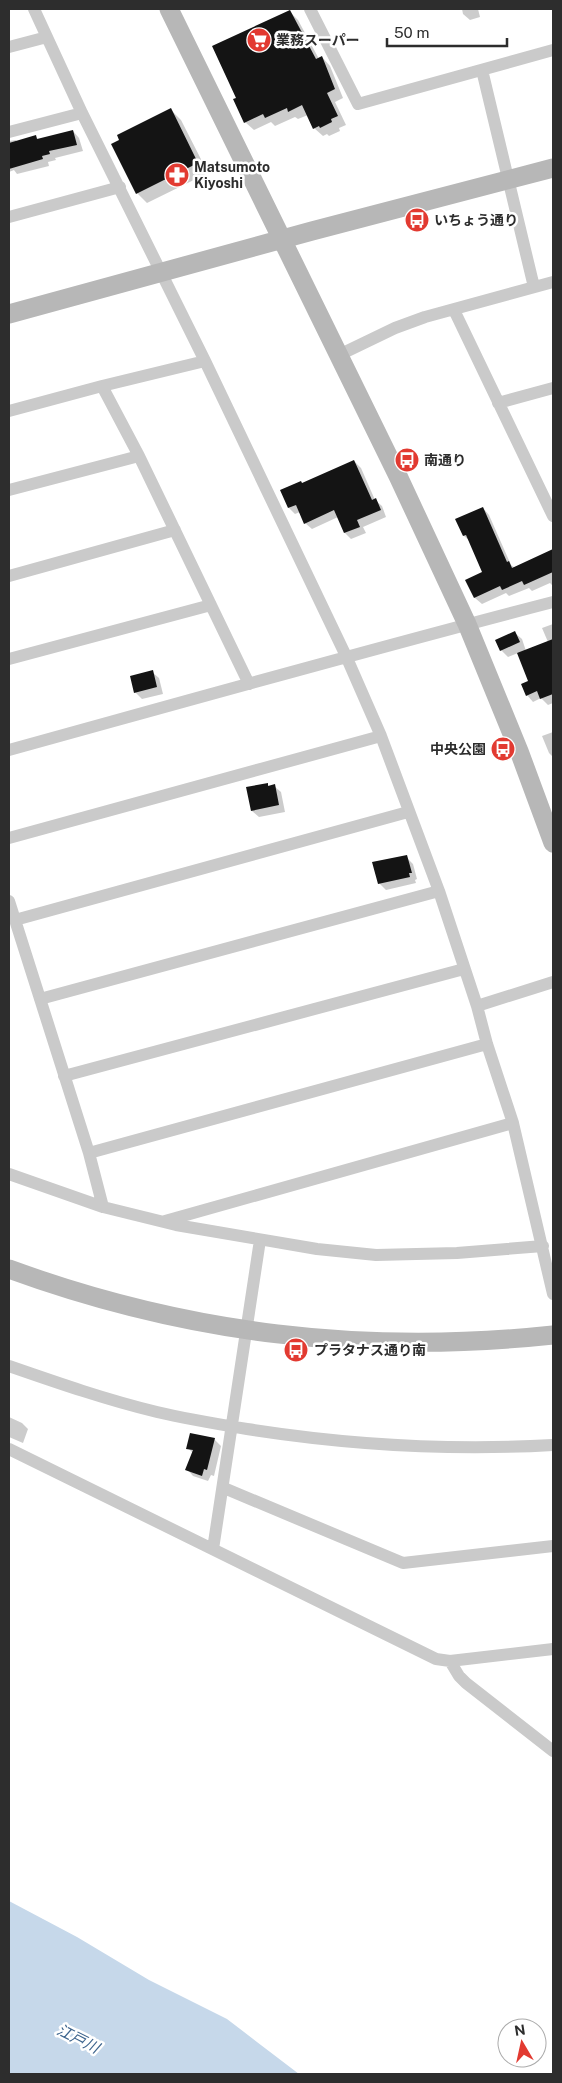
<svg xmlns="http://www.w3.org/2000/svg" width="562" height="2083" font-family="'Public Sans','Noto Sans JP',sans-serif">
	<rect width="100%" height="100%" fill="#fff"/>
	<path fill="#c6d8ea" d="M9,1901L77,1937L149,1980L227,2019L299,2074H9Z"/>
	<path fill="#0003" d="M462,9H478L480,17L470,20L463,14Z
		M290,12L298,20L319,59L322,57L330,66L343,98L335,102L346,125L339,128L340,131L329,136L327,134L323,136L314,128L308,115L298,119L295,117L275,126L271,122L254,130L245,122L238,98Z
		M171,110L181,120L208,173L147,203L137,193Z
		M73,131L79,138L83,151L55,158L56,160L48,162L49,166L17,174L14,170L9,172V141L16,140L17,142L35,136L39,140Z
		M354,461L361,468L375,500L382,506L386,517L363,527L366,533L351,539L345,533L338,517L312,529L305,523L300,512L295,514L289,508L302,484Z
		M483,508L489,515L511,565L515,568L553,550V586L550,583L532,591L529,588L509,596L506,593L482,604L475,598L467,581L484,573L471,542L464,536L457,520Z
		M553,624V703L548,705L541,698L533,702L527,695L529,682L518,653L508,657L501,650L515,633L522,639L526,651L548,642L542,628Z
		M152,672L159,678L163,694L142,699L135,692Z
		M553,732V757L549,753L542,736Z
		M267,784L270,787L274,786L281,792L285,812L259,817L252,811Z
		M406,857L413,864L417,879L415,880L416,883L386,890L379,883Z
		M9,1417L22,1423L28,1429L23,1443L9,1437Z
		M214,1439L221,1446L214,1476L211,1475L208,1481L193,1476L187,1469L193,1453L188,1448Z"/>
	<path fill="#141414" d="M290,10L316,59L322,56L335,89L327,93L338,116L331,119L332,122L320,128L319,126L313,129L302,105L288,112L287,108L265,118L263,114L244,123L233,99L236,98L212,46Z
		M171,108L198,163L136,194L111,144L119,140L117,135Z
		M73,130L77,145L49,151L50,154L42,156L43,159L9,169V143L36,135L37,139Z
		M354,460L372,500L376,498L381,510L357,520L360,527L344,533L334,510L304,524L296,505L288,508L280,490L301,481L302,483Z
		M483,507L507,562L509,561L512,568L553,549V572L524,585L522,581L502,590L500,586L474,598L465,580L482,572L466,535L463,536L455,519Z
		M515,631L520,642L500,651L495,640Z
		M553,639V694L540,699L537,691L526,696L521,684L528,681L517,653Z
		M153,670L157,687L134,693L130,676Z
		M268,783V786L275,784L279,805L251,811L246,787Z
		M407,855L412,873H409L410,877L378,884L372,862Z
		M190,1433L215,1438L207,1470L204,1469L202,1476L185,1470L193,1450L186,1449Z"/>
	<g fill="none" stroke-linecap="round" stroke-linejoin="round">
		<path stroke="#cacaca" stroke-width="12" d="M34,9L82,113L205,361L346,656L381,736L439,891L477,1006L487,1044L513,1123L553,1294
			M310,9L358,104L553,50
			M9,47L47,37
			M482,70L534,287
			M9,132L82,113
			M9,217L120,187
			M454,310L553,516
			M339,355L395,328L425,317L553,282
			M102,386L139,456L249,684
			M498,403L553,388
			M9,411L102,386L205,361
			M9,490L139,456
			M9,576L175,530
			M9,659L211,605
			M9,750C190,700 371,649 553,602
			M9,838L381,736
			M9,901L89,1153L103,1207
			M15,920L408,812
			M40,999L439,891
			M477,1006L553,982
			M64,1076L464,969
			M89,1153L487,1044
			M9,1174L103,1207L176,1225L317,1249L376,1255L457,1253L543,1246
			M165,1221L513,1123
			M9,1366C58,1383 107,1400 157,1412C187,1419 217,1424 247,1429C349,1445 450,1451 553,1445
			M9,1449L436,1659L450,1661L553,1649
			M224,1488L403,1563L553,1546
			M213,1549L260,1240
			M450,1661L459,1676L466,1683L553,1751"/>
		<path stroke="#b7b7b7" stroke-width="19" d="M169,9L398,476L467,624L519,751L553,843
			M9,314L312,231L553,168
			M9,1269C187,1334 365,1355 553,1335"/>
	</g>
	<defs>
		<symbol id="supermarket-disc" viewBox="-11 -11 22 22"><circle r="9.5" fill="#e23a31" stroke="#fff"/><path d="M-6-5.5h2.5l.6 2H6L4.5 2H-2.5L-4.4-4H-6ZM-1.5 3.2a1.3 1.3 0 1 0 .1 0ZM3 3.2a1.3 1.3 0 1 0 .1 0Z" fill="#fff"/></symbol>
		<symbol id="pharmacy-disc" viewBox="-11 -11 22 22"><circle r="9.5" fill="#e23a31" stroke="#fff"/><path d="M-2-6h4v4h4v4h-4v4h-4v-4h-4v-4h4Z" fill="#fff"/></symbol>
		<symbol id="bus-disc" viewBox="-11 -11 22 22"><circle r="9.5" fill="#e23a31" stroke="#fff"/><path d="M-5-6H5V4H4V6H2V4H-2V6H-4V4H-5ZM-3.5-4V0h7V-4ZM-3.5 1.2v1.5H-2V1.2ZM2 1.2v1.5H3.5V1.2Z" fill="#fff"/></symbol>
	</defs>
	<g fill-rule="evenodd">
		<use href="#supermarket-disc" x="245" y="26" width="28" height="28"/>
		<use href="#pharmacy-disc" x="163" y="161" width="28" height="28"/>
		<use href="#bus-disc" x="403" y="206" width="28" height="28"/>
		<use href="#bus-disc" x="393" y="446" width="28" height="28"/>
		<use href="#bus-disc" x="489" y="735" width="28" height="28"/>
		<use href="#bus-disc" x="282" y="1336" width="28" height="28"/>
	</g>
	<g text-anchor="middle" stroke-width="5" stroke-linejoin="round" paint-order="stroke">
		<g font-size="14" font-weight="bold" fill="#2d2d2d" stroke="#fff" text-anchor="start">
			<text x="276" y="45">業務スーパー</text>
			<text x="194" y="172">Matsumoto<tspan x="194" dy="16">Kiyoshi</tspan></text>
			<text x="434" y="225">いちょう通り</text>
			<text x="424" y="465">南通り</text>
			<text x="486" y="754" text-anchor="end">中央公園</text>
			<text x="314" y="1355">プラタナス通り南</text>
		</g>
		<g font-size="15" font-style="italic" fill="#3d648d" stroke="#fff">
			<text transform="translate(78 2039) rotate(27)" y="5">江戸川</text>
		</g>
	</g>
	<rect width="562" height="2083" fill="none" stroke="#2d2d2d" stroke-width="20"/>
	<g transform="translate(522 2043) rotate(351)"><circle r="24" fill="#ffffff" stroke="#ababab"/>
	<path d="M0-4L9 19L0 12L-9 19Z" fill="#e23a31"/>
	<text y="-8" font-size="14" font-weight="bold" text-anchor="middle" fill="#2d2d2d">N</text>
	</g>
	<path d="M387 38v8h120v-8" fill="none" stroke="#2d2d2d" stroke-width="2.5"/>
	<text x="394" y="38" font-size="15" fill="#2d2d2d" stroke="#ffffff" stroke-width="4" paint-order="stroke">50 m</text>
</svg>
